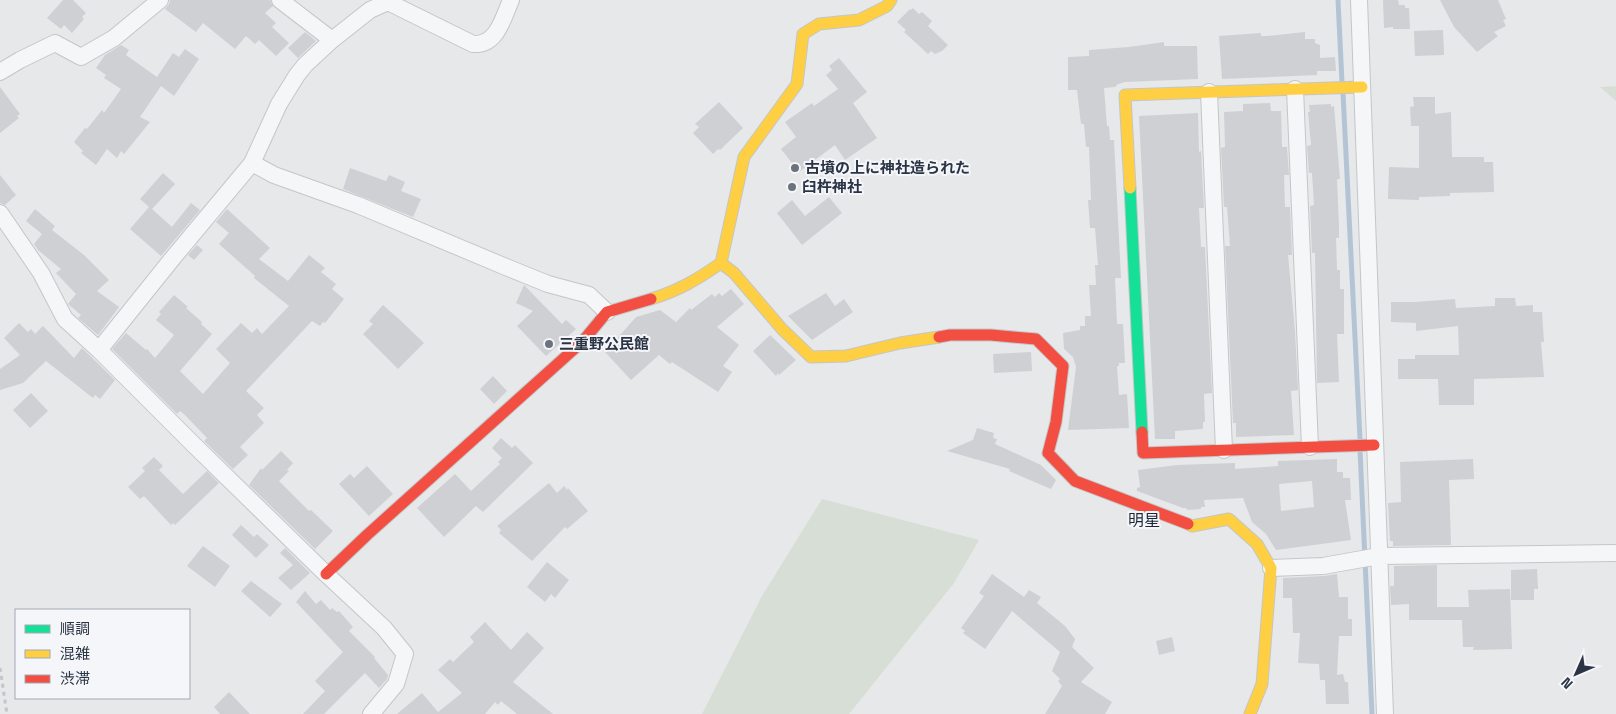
<svg xmlns="http://www.w3.org/2000/svg" width="1616" height="714" font-family="'Space Grotesk','Noto Sans JP',sans-serif">
	<rect width="100%" height="100%" fill="#e6e8ea"/>
	<path fill="#d6ded6" d="M1616,86V101L1600,87Z
		M822,499L979,540L954,583L849,714H702L762,596Z"/>
	<g fill="none" stroke-linecap="round" stroke-linejoin="round">
		<path stroke="#b4c4d5" stroke-width="5" d="M1338,0L1342,82
			M1343,93L1360,439
			M1360,450L1372,714"/>
	</g>
	<path fill="#ced0d3" fill-rule="evenodd" d="M63,0H73L86,13L82,17L84,19L72,33L64,25L61,29L47,18Z
		M170,0H270L273,6L265,13L276,23L272,27L289,43L276,56L259,40L255,44L246,36L235,49L203,23L196,32L165,9L169,4Z
		M1383,0H1398L1399,5H1405V8H1409L1410,29H1393V27L1384,28Z
		M1440,0H1498L1506,19L1503,20L1506,26L1494,32L1498,36L1477,52L1454,27Z
		M913,8L919,14L922,12L932,21L928,26L948,45L942,51L935,54L931,51L928,54L904,32L906,30L897,22L910,9L911,10Z
		M1443,30L1444,55L1415,56L1414,31Z
		M305,32L316,41L298,58L288,48Z
		M1305,32V39H1315V43L1320,45V58L1335,57L1336,71H1317V75L1222,79L1219,36L1261,33V36H1267Z
		M1164,42V46H1197L1198,79L1125,82L1118,84L1115,87L1104,88L1107,126H1109L1110,140H1114L1121,278H1115L1117,324H1123L1125,363H1119V366H1117L1119,395L1127,394L1129,428L1068,430L1076,367L1073,357L1064,349L1063,333L1080,330V326H1085V316H1091L1089,285H1096L1095,265H1098L1095,228H1090L1088,200H1091L1089,147H1086L1084,124H1081L1077,90H1068V57L1089,56V50L1129,47Z
		M121,45L129,50L126,55L157,77L173,53L179,57L185,49L199,59L174,96L161,86L140,117L150,122L124,154L121,151L117,158L107,149L96,165L81,153L83,151L74,142L85,128L87,129L102,110L104,113L121,89L104,78L106,75L96,68L105,55Z
		M839,58L867,92L853,103L877,138L845,160L835,145L799,172L781,149L796,137L785,122L812,103L814,106L838,89L826,75L832,70L829,66Z
		M0,87L20,114L17,116L19,118L0,133Z
		M1413,97H1435V114L1451,112L1452,157H1484V162H1493L1494,192L1450,193V196L1419,197V200L1388,199L1389,167L1419,168V126H1411L1410,107L1414,106Z
		M719,102L743,128L720,150L718,149L713,154L693,133L699,127L695,124Z
		M1270,103L1271,111H1281L1282,147H1287L1289,175H1284L1285,207H1290L1292,255H1288L1295,331L1298,390L1291,391L1294,435L1236,437V423H1233L1225,246H1230L1227,207H1224L1221,148L1225,147L1224,112L1243,111V104Z
		M1331,104V107L1334,106L1340,179H1337L1339,227V238H1336L1337,270H1340V289H1344V334H1337L1339,382L1317,383L1315,253H1312L1310,206L1314,205L1312,173H1309L1307,146L1311,145L1308,112H1310L1309,105Z
		M1198,113L1199,152L1201,151L1204,208H1199L1201,247H1205L1212,393L1204,394L1205,422H1203V429L1175,431V439H1155L1139,116Z
		M350,168L386,181L389,175L405,182L401,191L421,199L413,217L343,189Z
		M163,173L175,184L152,209L172,227L191,203L200,210L161,256L130,229L149,207L140,199Z
		M0,175L16,195L5,205L0,203Z
		M829,197L842,213L802,245L777,213L792,200L805,216Z
		M35,209L55,226L52,230L84,255L109,280L97,291L119,307L98,335L78,318L81,315L68,304L76,294L56,273L61,269L38,250L34,244L42,234L26,221Z
		M227,209L270,248L259,259L288,281L309,255L325,268L321,272L336,284L332,289L344,299L325,323L323,322L320,326L312,321L246,391L264,408L257,415L264,423L240,447L248,455L233,469L204,441L207,438L185,415L180,411L177,414L112,349L126,333L146,350L147,349L155,358L174,335L156,320L161,314L159,312L174,295L188,307L186,308L202,322L201,324L212,334L180,371L203,394L230,363L216,349L241,323L252,333L257,328L262,334L289,306L254,278L255,276L219,244L229,233L216,222Z
		M197,245L203,250L194,260L188,255Z
		M524,285L562,324L566,320L576,329L546,356L517,326L533,311L516,303Z
		M731,289L744,304L717,327L739,345L723,366L732,372L718,392L672,362L670,364L659,355L631,380L605,352L636,317L660,310L676,322L690,308L691,310L712,294L715,297L719,293L722,296Z
		M826,293L835,306L844,299L853,312L812,340L788,316Z
		M1495,298H1515L1516,306L1533,305V312H1542L1544,342H1541L1544,377L1474,379V405H1439L1438,379H1398V359H1415V355H1459L1458,326L1416,331V323L1391,322V302H1415L1455,299L1456,308L1495,306Z
		M383,305L400,320L424,343L398,369L363,334L373,324L369,321Z
		M19,323L28,332L31,329L35,334L43,326L74,358L82,348L115,380L100,399L95,395L93,398L46,361L23,383L0,390V369L20,355L4,338Z
		M770,335L796,360L779,375L778,373L776,376L753,351Z
		M1031,352L1032,371L994,373L993,354Z
		M493,376L507,391L494,404L480,389Z
		M31,393L48,411L30,428L13,410Z
		M977,428L994,433L993,438L997,439L995,444L1041,465L1056,480L1051,489L1009,471L1010,469L947,451L973,440Z
		M501,438L512,448L515,445L533,463L483,512L476,506L444,537L417,508L455,474L471,491L500,464L498,462L502,458L492,448Z
		M281,451L293,463L287,470L289,471L279,481L309,511L311,510L333,531L315,549L249,485L261,468L262,470Z
		M154,457L163,466L159,470L183,494L207,471L219,483L175,525L173,523L171,525L144,496L140,499L128,487L145,471L142,468Z
		M1337,459V472H1343V478H1350L1351,500H1345L1351,540L1276,550L1266,534L1252,522L1243,498L1204,500L1205,507H1201V509L1188,510L1186,508H1183L1137,491V488L1140,487L1138,470L1177,465L1235,463V469L1278,466V461ZM1312,481L1314,507L1281,511L1279,484Z
		M1473,459L1474,479L1449,480L1451,545L1393,546V541H1390L1388,503L1401,502L1400,462Z
		M367,466L393,494L369,516L339,484L350,474L354,478Z
		M549,483L557,493L564,486L567,490L568,488L588,511L567,529L565,527L532,561L499,533L501,530L497,526Z
		M241,525L254,537L257,534L269,545L256,558L232,535Z
		M203,546L230,566L215,587L187,566Z
		M285,548L310,573L291,590L278,578L293,565L280,553Z
		M547,562L569,580L555,598L551,594L545,602L527,587Z
		M1437,565V607H1469L1468,590L1510,589L1512,649L1473,650L1474,647H1463L1462,620H1409V604L1391,605L1390,586H1394V566Z
		M1537,569L1538,589H1534V600H1511V570Z
		M992,574L1024,597L1029,590L1041,597L1037,603L1065,626L1075,639L1072,647L1094,668L1081,682L1112,702L1105,714H1045L1062,686L1058,681L1060,679L1052,671L1060,652L1012,611L985,649L963,633L965,631L961,628L984,596L979,593Z
		M1337,574L1339,597H1348V619H1352V636H1339L1337,675L1343,674L1345,682H1348L1349,704H1326L1325,680H1320L1319,664L1298,663L1300,633H1293L1292,598H1283V578L1324,576Z
		M251,581L282,604L270,617L241,591Z
		M305,591L316,604L321,600L330,610L332,608L337,612L339,611L353,627L349,631L375,657L374,658L388,675L387,679L379,688L365,673L324,714H303L325,691L315,681L343,652L296,602Z
		M485,622L511,650L527,632L544,648L513,682L553,714H517L501,701L498,705L495,702L485,714H397L422,693L438,712L462,693L438,670L450,659L453,662L474,642L470,637Z
		M1172,637L1175,651L1159,655L1156,641Z
		M229,692L250,714H220L214,707Z"/>
	<g fill="none" stroke-linecap="round" stroke-linejoin="round">
		<defs>
			<path id="street" d="M280,0L332,40
				M1359,0L1385,714
				M388,2L473,44C497,46 503,18 511,0
				M0,72L20,60L55,43L81,57L114,38L160,0
				M1295,89L1310,447
				M1209,92L1224,450
				M252,163L274,175L358,205L506,267L548,284L589,295L607,312
				M0,213L41,273L65,319L99,350L193,444L326,574L384,628L405,654L396,684L371,714
				M99,350L172,259L252,163L279,104L297,75L305,65L332,40L370,10L388,2L389,0
				M1271,568L1323,566L1379,556L1616,553"/>
			<path id="fast" d="M1130,188L1142,432"/>
			<path id="slow" d="M1130,188L1125,95L1362,87
				M721,263L734,273L782,329L811,357L846,356L900,343L939,337
				M651,299C678,291 698,279 721,263L744,157L797,84L803,34L819,24L859,20L887,6L891,0
				M1188,524L1192,526L1229,519L1257,544L1271,568L1262,684L1250,714"/>
			<path id="jam" d="M939,337L950,335H991L1036,339L1063,366L1056,422L1048,453L1075,481L1188,524
				M1142,432L1143,453L1374,445
				M326,574L367,535L583,341L607,312L651,299"/>
		</defs>
		<use href="#street" stroke="#c4c6c8" stroke-width="18"/>
		<use href="#fast" stroke="#c4c6c8" stroke-width="13"/>
		<use href="#slow" stroke="#c4c6c8" stroke-width="13"/>
		<use href="#jam" stroke="#c4c6c8" stroke-width="13"/>
		<path stroke="#c5c6ca" stroke-width="3" stroke-dasharray="4 4" stroke-linecap="butt" d="M0,668L7,714"/>
		<use href="#street" stroke="#f5f6f7" stroke-width="16"/>
		<use href="#fast" stroke="#16e098" stroke-width="11"/>
		<use href="#slow" stroke="#ffcf43" stroke-width="11"/>
		<use href="#jam" stroke="#f24e42" stroke-width="11"/>
	</g>
	<g fill="#6c737f" stroke="#f4f6f9" stroke-width="2">
		<circle cx="795" cy="168" r="5"/>
		<circle cx="792" cy="187" r="5"/>
		<circle cx="549" cy="344" r="5"/>
	</g>
	<g text-anchor="middle" stroke-width="4" stroke-linejoin="round" paint-order="stroke">
		<g font-size="15" font-weight="bold" fill="#2b3445" stroke="#f4f6f9" text-anchor="start">
			<text x="805" y="173">古墳の上に神社造られた</text>
			<text x="802" y="192">臼杵神社</text>
			<text x="559" y="349">三重野公民館</text>
		</g>
		<g font-size="16" fill="#1d2536" stroke="#f4f6f9">
			<text x="1144" y="526">明星</text>
		</g>
	</g>
	<rect x="15" y="609" width="175" height="90" fill="#f4f6f9" stroke="#a4a8b1"/>
	<rect x="25" y="625" width="25" height="8" fill="#16e098" stroke="#a4a8b1"/>
	<text x="60" y="634" font-size="15" fill="#2b3445">順調</text>
	<rect x="25" y="650" width="25" height="8" fill="#ffcf43" stroke="#a4a8b1"/>
	<text x="60" y="659" font-size="15" fill="#2b3445">混雑</text>
	<rect x="25" y="675" width="25" height="8" fill="#f24e42" stroke="#a4a8b1"/>
	<text x="60" y="684" font-size="15" fill="#2b3445">渋滞</text>
	<g transform="translate(1576 674) rotate(225)" stroke="#f4f6f9" stroke-width="4" paint-order="stroke">
	<path d="M0-4L9 19L0 12L-9 19Z" fill="#2b3445"/>
	<text y="-8" font-size="14" font-weight="bold" text-anchor="middle" fill="#2b3445">N</text>
	</g>
</svg>
